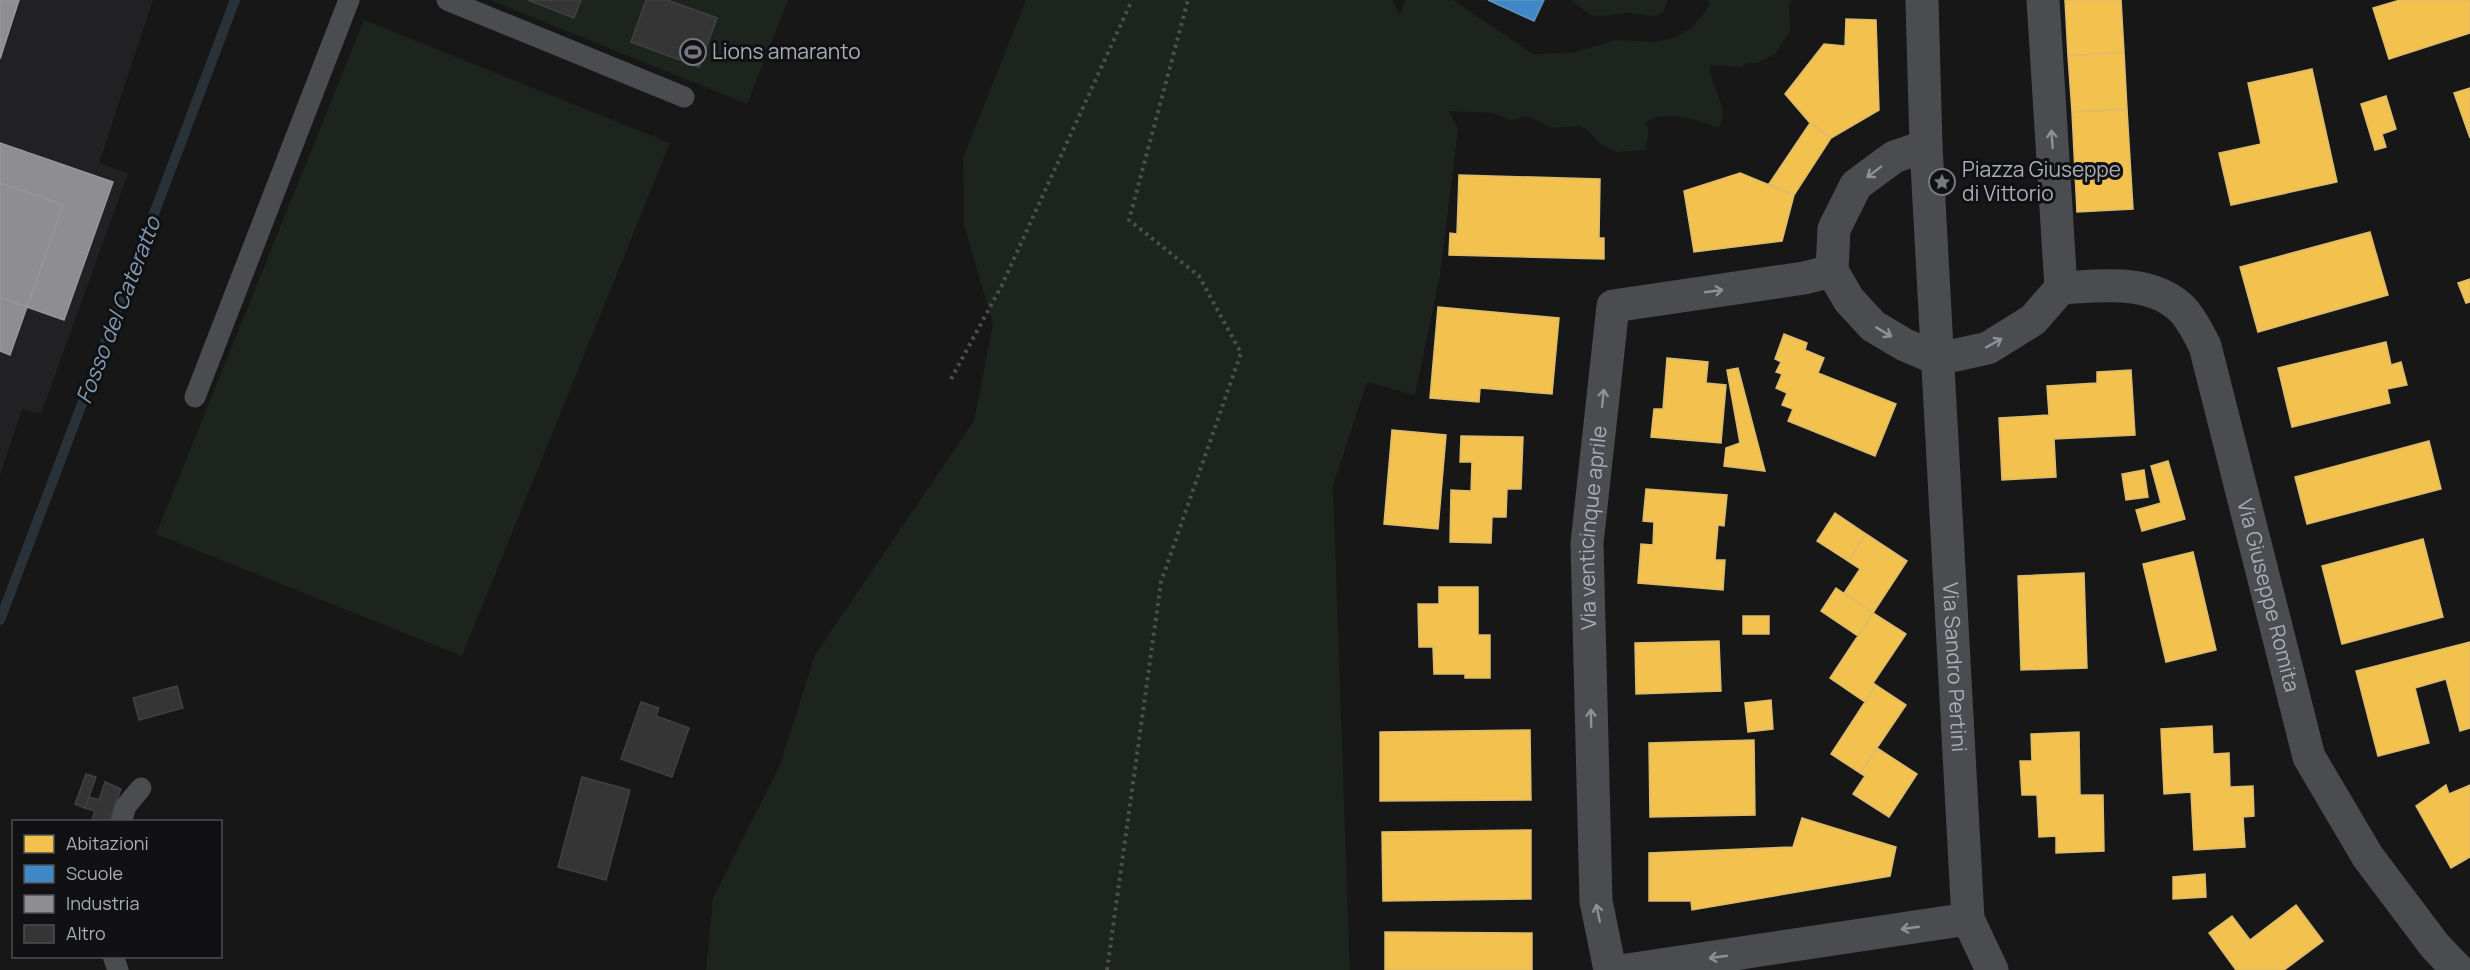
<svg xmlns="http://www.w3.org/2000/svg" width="2470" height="970" font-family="Manrope,sans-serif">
	<rect width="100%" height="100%" fill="#171717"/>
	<path fill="#212123" d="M0,0H153L99,163L128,173L41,414L22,409L0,475Z"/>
	<path fill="#1d241e" d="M490,0H788L747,104Z
		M1026,0H1392L1400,15L1405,0H1453L1533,54L1572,53L1616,40L1656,42L1675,38L1691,28L1705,13L1709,5L1708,0H1793L1789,3L1790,31L1774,55L1757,63H1748L1740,67L1710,65C1709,88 1731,105 1719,128C1698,120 1667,109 1646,122L1648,132L1646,150L1616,152L1600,144L1588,130L1579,126L1551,128L1529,116L1510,120L1493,113L1449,111L1458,129L1440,275L1415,395L1367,382L1333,486L1350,970H706L713,898L780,765L815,655L974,421L993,324L964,225L963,158Z
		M1571,0H1667L1664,11L1656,16L1628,13L1600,16L1591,15Z
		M364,20L670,143L462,656L156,534Z"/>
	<path fill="#f2c14e" stroke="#dcbb6e" stroke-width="1.5" d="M2065,0H2121L2124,52L2068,56Z
		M2400,0H2470V33L2389,59L2373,8Z
		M1846,19L1876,20L1879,110L1831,138L1810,123L1785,94L1824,44L1845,46Z
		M2124,52L2127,109L2072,112L2068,56Z
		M2312,69L2337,182L2231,205L2219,153L2261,144L2248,83Z
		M2470,88V138L2454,93Z
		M2386,96L2396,129L2382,134L2386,147L2375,150L2361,104Z
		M2127,109L2133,209L2077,212L2072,112Z
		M1810,123L1831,138L1794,195L1769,184Z
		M1740,173L1794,195L1782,241L1694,252L1684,191Z
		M1459,175L1600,179L1599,238H1604V259L1449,255L1450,233L1457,234Z
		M2370,232L2388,295L2258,332L2240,267Z
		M2470,279V302L2466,303L2458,283Z
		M1438,307L1559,318L1552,394L1480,388L1479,402L1430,398Z
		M1784,334L1807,343L1805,350L1824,358L1818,373L1896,404L1875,456L1788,421L1793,409L1782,405L1787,393L1776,388L1782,374L1776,372L1781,362L1775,359Z
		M2386,342L2391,365L2401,362L2407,385L2387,389L2390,403L2292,427L2278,368Z
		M1667,358L1708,362L1706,383L1726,385L1721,443L1651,437L1654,409H1663Z
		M1738,368L1765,471L1724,466L1726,448L1740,443L1727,370Z
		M2131,370L2135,435L2054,439L2056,477L2002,480L1999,418L2049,415L2047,386L2097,383V372Z
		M1392,430L1446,435L1438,529L1384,524Z
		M1461,436L1523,437L1521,489H1507L1506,517H1492L1491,543L1450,542L1451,490L1471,491L1472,462H1460Z
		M2429,441L2441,489L2307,524L2295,477Z
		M2168,461L2185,519L2142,531L2136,510L2161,503L2151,466Z
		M2144,470L2148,497L2126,500L2122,474Z
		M1646,489L1727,495L1724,526L1718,525L1715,560H1725L1723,590L1638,583L1641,544L1653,545L1654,522L1643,521Z
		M1835,513L1866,534L1848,561L1817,541Z
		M1866,534L1907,561L1873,613L1844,593L1860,569L1848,561Z
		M2423,539L2443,617L2342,644L2322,566Z
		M2193,552L2216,650L2166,662L2143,564Z
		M2084,573L2087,668L2021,670L2018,576Z
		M1439,587H1478V635H1490V678H1465V674H1434L1433,647H1419L1418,604H1439Z
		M1836,588L1873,613L1858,636L1821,611Z
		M1873,613L1906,634L1873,683L1876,685L1865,702L1830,678Z
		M1743,616H1769V634H1743Z
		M1719,641L1721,691L1636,694L1635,643Z
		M2470,642V728L2460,731L2446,679L2415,688L2429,743L2378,756L2356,671Z
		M1876,685L1906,705L1860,773L1831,754Z
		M1771,700L1773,729L1748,732L1745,703Z
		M2212,726L2213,754L2229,753L2230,787L2253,786L2254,816L2243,817L2245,847L2194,850L2191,792L2164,794L2161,729Z
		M1530,730L1531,800L1380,801V732Z
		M2079,732L2080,795H2103L2104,851L2056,853V836L2039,837L2037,795H2022L2020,761H2032L2031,734Z
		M1754,740L1755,815L1650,817L1649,743Z
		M1877,748L1917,774L1889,817L1853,794L1865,776L1860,773Z
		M2446,785L2449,794L2470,785V857L2451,868L2416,806Z
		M1802,818L1896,847L1890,876L1692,910L1691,901H1649V853L1793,847Z
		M1531,830V899L1383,901L1382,832Z
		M2205,874L2206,897L2173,899V877Z
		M2296,905L2323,941L2284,970H2236L2209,933L2232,916L2250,940Z
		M1385,932L1532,933V970H1385Z"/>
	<path fill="#3f88c5" stroke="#5e93c1" stroke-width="1.5" d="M1488,0H1544L1534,21Z"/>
	<path fill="#8d8d92" stroke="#95979d" stroke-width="1.5" d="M0,0H19L0,59Z
		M0,143L113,182L64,320L27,307L63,205L0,183Z
		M0,183L63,205L27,307L0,297Z
		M0,297L27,307L10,355L0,351Z"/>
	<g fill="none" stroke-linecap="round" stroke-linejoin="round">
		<path stroke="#2a3239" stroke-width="10" d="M0,620L235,0"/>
	</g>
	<path fill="#353536" stroke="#3f4043" stroke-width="1.5" d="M528,0H581L574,18Z
		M646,0H667L717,18L699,67L631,42Z
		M177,686L183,708L139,720L133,698Z
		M641,702L659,708L656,716L689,728L672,777L621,759Z
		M86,774L96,777L85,808L75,804Z
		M582,777L630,790L606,880L558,867Z
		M105,782L121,789L109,822H91L95,811L85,808L89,797L99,800Z"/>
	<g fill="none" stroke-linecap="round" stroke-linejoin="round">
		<path stroke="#4d4e52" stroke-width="4" stroke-dasharray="3 4.5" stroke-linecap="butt" d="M951,379L1002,285L1132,0
			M1107,970L1161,582L1241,353L1199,276L1129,220L1188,0"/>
		<path stroke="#4b4c50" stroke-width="21" d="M447,0L684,97
			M195,397L349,0
			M121,822L126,806L141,788
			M113,956L118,970"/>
		<g stroke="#4b4c50" stroke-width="33">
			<path d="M1926,146L1894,157L1856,185L1834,229L1832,271L1849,300L1873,326L1905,345L1938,359L1988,348L2033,320L2061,288L2043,0"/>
			<path id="s1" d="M2061,288C2101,286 2152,278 2183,310C2192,320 2199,334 2205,346L2309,757L2368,857L2435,946L2458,970"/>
			<path id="s2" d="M1610,970L1596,901L1587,543L1613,306L1804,278L1832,271"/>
			<path d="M1627,970L1968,919"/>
		</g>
		<path stroke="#4b4c50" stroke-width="33" id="s3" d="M1922,0L1926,146L1968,919L1992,970"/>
	</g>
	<defs><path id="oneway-shaft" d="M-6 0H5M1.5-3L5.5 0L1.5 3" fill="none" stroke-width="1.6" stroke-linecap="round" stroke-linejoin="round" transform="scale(1.5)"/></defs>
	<g stroke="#8c9099">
		<use href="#oneway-shaft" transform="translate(2052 139) rotate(-94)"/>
		<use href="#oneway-shaft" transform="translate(1874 172) rotate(143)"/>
		<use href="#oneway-shaft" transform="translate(1714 291) rotate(-8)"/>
		<use href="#oneway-shaft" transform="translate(1884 332) rotate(31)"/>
		<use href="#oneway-shaft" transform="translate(1994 343) rotate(-29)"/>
		<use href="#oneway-shaft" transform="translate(1603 398) rotate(-84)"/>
		<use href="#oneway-shaft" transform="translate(1591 718) rotate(-91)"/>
		<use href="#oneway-shaft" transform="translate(1598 913) rotate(-102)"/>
		<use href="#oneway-shaft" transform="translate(1910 928) rotate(172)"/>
		<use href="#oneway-shaft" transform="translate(1718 957) rotate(172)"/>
	</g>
	<defs>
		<symbol id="stadium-ring" viewBox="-11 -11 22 22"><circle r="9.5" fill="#111113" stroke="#757880" stroke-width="1.5"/><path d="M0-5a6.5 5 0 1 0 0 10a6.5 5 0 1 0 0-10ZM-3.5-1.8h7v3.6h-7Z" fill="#757880"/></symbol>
		<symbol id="sight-ring" viewBox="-11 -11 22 22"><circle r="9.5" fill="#111113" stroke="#757880" stroke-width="1.5"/><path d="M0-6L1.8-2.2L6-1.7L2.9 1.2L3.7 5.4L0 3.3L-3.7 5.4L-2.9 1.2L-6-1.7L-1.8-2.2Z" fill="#757880"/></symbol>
	</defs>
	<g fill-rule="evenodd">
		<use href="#stadium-ring" x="678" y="37" width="30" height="30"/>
		<use href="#sight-ring" x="1927" y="167" width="30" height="30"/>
	</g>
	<g text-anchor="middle" stroke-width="6" stroke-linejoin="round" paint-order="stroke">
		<g font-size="21" fill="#a8adb8" stroke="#111113" text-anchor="start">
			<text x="712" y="59">Lions amaranto</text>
			<text x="1962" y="177">Piazza Giuseppe<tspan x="1962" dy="24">di Vittorio</tspan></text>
		</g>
		<g font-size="21" fill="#a8adb8" stroke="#111113">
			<text dy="7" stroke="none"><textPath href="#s2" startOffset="444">Via venticinque aprile</textPath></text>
			<text dy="7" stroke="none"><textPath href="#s1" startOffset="428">Via Giuseppe Romita</textPath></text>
			<text dy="7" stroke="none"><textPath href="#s3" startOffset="668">Via Sandro Pertini</textPath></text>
		</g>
		<g font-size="22" font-style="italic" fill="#7f9bb3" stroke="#111113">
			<text transform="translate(118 310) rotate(-69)" y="8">Fosso del Cateratto</text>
		</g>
	</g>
	<rect x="12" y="820" width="210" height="138" fill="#111113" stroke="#4d4f55" stroke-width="1.5"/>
	<rect x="24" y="835" width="30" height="18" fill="#f2c14e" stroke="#4d4f55" stroke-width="1.5"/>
	<text x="66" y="850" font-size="18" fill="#a8adb8">Abitazioni</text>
	<rect x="24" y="865" width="30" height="18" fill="#3f88c5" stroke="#4d4f55" stroke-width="1.5"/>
	<text x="66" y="880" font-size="18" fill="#a8adb8">Scuole</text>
	<rect x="24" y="895" width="30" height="18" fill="#8d8d92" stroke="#4d4f55" stroke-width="1.5"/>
	<text x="66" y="910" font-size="18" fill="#a8adb8">Industria</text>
	<rect x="24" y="925" width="30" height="18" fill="#353536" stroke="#4d4f55" stroke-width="1.5"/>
	<text x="66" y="940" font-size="18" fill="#a8adb8">Altro</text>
</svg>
